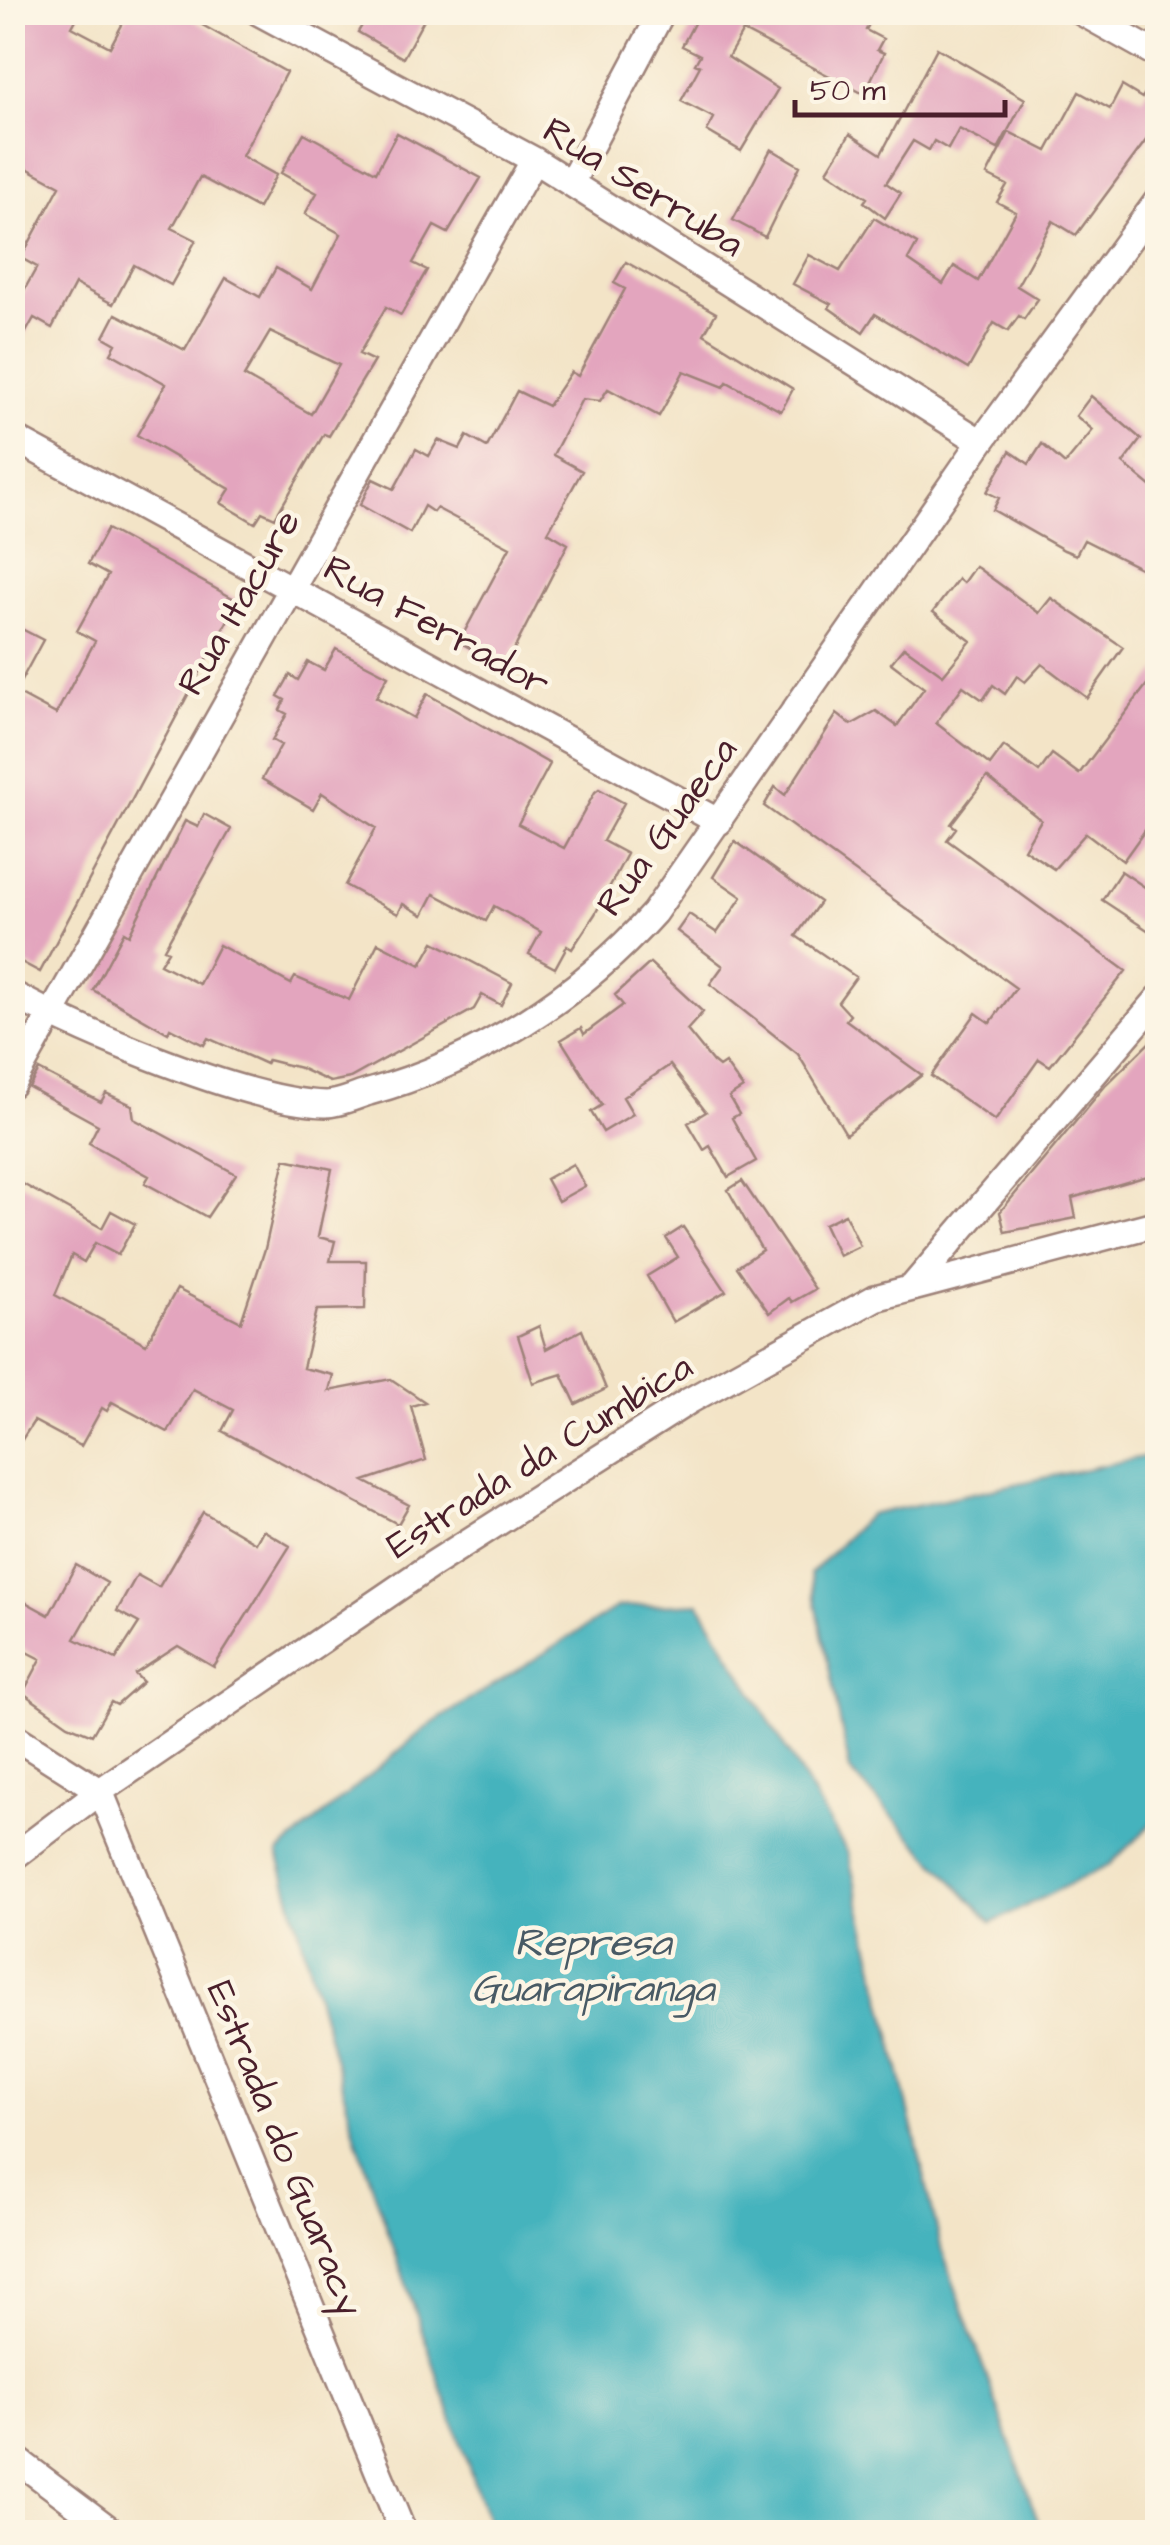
<svg xmlns="http://www.w3.org/2000/svg" width="1170" height="2545" font-family="'Architects Daughter',sans-serif">
	<rect width="100%" height="100%" fill="#fcf5e5"/>
	<filter id="ink" filterUnits="userSpaceOnUse"><feTurbulence type="fractalNoise" baseFrequency=".01" numOctaves="2"/><feDisplacementMap in="SourceGraphic" scale="20" xChannelSelector="R" yChannelSelector="G"/><feConvolveMatrix kernelMatrix="1 2 1 2 8 2 1 2 1" color-interpolation-filters="sRGB"/></filter>
	<filter id="wash" filterUnits="userSpaceOnUse"><feTurbulence type="fractalNoise" baseFrequency=".0048" numOctaves="4" result="noise"/><feDisplacementMap in="SourceGraphic" scale="40" xChannelSelector="R" yChannelSelector="G"/><feGaussianBlur stdDeviation="2.25" result="paint"/><feColorMatrix in="noise" values="0 0 0 0 0 0 0 0 0 0 0 0 0 0 0 0 0 1.4 0 .05"/><feComposite in="paint" operator="in"/></filter>
	<g filter="url(#wash)">
		<rect width="100%" height="100%" fill="#f3e4c7"/>
		<path fill="#44b3bd" stroke="#476974" stroke-width="2.5" d="M1157,1454V1819L1110,1864L992,1923L850,1771L810,1574L869,1515Z
			M699,1603L848,1853L941,2247L1042,2532H491L357,2141L278,1853L428,1726L618,1607Z"/>
		<g id="blocks">
			<path fill="#e3a5be" fill-rule="evenodd" d="M12,12H80L72,27L110,47L129,12H179L286,72L242,156L276,175L258,208L200,177L172,228L196,240L171,285L134,265L113,304L75,284L52,328L34,318L12,357V312L37,267L21,258L60,186L12,160Z
				M370,12H428L403,58L358,32Z
				M700,12H875L866,30L883,39L877,50L884,53L864,94L743,31L728,57L778,89L741,151L707,131L714,118L681,101L700,66L695,64L700,55L682,46Z
				M937,48L1025,99L998,149L959,129L948,149L934,141L929,150L913,141L886,183L901,193L885,218L864,202L867,198L827,171L850,134L881,154Z
				M1158,72V124L1076,235L1053,221L1017,286L1038,299L1024,319L1019,316L1008,331L994,323L968,369L875,314L863,332L829,308L831,304L793,284L809,255L840,271L874,218L917,244L908,260L943,284L954,266L978,281L1016,212L997,202L1007,185L987,175L1009,132L1047,151L1079,92L1110,109L1122,86L1142,98Z
				M304,133L376,172L397,133L481,178L448,233L434,226L413,263L427,270L401,315L386,307L359,354L374,361L329,436L324,434L275,518L262,512L255,523L221,503L230,489L137,435L166,384L111,353L116,344L104,337L116,314L185,350L226,278L260,297L276,268L312,289L341,234L305,214L317,193L281,173ZM270,332L339,365L311,414L244,376Z
				M771,149L800,166L765,237L733,220Z
				M626,262L716,313L704,334L793,389L781,411L727,382L724,387L684,371L659,416L608,389L600,401L582,399L553,455L582,471L548,532L568,544L505,667L459,642L510,547L436,508L433,512L424,506L410,533L360,505L373,479L394,489L416,449L429,456L438,440L460,449L467,436L487,447L517,391L548,406L571,372L578,376L625,289L614,283Z
				M1091,396L1141,439L1123,463L1158,492V558L1150,573L1084,540L1076,555L1064,550L993,510L999,498L987,492L1010,451L1029,464L1042,444L1065,464L1093,430L1076,416Z
				M107,529L238,601L40,972L12,957V624L43,640L15,692L56,714L95,641L77,631L108,575L88,564Z
				M975,566L1039,613L1051,598L1123,647L1087,698L1042,664L1025,682L1017,676L1005,694L993,685L983,700L963,686L936,723L990,765L1004,746L1039,772L1052,754L1079,774L1158,670V812L1123,861L1086,833L1054,869L1024,849L1041,820L987,777L951,824L956,828L947,840L1126,971L1050,1066L1039,1059L995,1121L931,1076L976,1013L990,1023L1016,988L764,806L775,787L785,795L837,714L851,725L876,711L897,726L924,688L891,663L904,647L943,675L971,641L933,612L958,579L963,583Z
				M336,649L388,676L376,697L414,718L427,694L550,764L518,824L564,848L595,792L599,789L624,803L603,841L627,854L595,914L572,949L567,946L555,968L529,954L541,932L494,906L486,921L434,894L423,915L403,904L398,914L345,885L376,828L322,793L313,809L262,779L281,745L272,740L287,714L280,710L285,700L278,696L290,675L298,680L308,662L324,670Z
				M204,814L231,829L164,949L168,951L160,964L199,984L219,945L291,984L295,977L349,1000L378,943L421,965L434,942L512,983L501,1005L482,995L474,1009L350,1078L330,1082L300,1068L268,1060L266,1064L208,1038L204,1045L170,1028L168,1033L93,990L124,932L129,935L185,821L198,827Z
				M735,841L820,902L796,936L856,977L838,1002L850,1015L846,1020L922,1075L846,1134L798,1054L710,984L723,966L677,931L689,914L717,933L742,897L713,877Z
				M1121,871L1158,896V937L1102,900Z
				M650,963L703,1012L687,1030L713,1062L719,1067L725,1063L743,1088L729,1097L739,1114L732,1118L756,1161L728,1177L710,1146L704,1150L688,1123L706,1112L670,1065L623,1097L633,1114L603,1132L591,1112L602,1105L561,1040L581,1028L584,1034L623,1005L615,995Z
				M1158,1034V1173L1072,1198L1076,1218L1005,1232L1000,1212L1106,1085Z
				M39,1070L101,1102L106,1093L132,1105L134,1119L236,1174L207,1217L145,1183L149,1176L89,1143L98,1125L29,1087Z
				M285,1159L332,1169L318,1237L335,1241L330,1261H366L365,1309L317,1310L303,1368L333,1375L329,1391L391,1379L425,1402L411,1406L426,1460L364,1481L409,1505L398,1524L222,1431L233,1410L193,1389L168,1432L112,1402L107,1411L102,1408L81,1446L34,1421L12,1455V1178L102,1228L111,1211L135,1224L118,1255L95,1243L84,1262L72,1255L55,1295L146,1344L177,1289L241,1322L265,1249Z
				M573,1164L585,1186L558,1201L546,1179Z
				M742,1181L815,1289L792,1302L789,1298L769,1313L737,1267L762,1250L728,1190Z
				M845,1214L860,1246L839,1256L824,1224Z
				M683,1227L726,1291L673,1322L647,1276L678,1257L666,1238Z
				M539,1326L546,1349L582,1330L606,1389L576,1404L562,1374L533,1383L518,1336Z
				M203,1512L256,1543L263,1530L290,1546L214,1667L178,1646L135,1674L143,1682L117,1705L111,1702L92,1735L68,1725L23,1693L41,1659L12,1644L21,1629L12,1624L20,1599L49,1615L76,1565L107,1583L75,1639L116,1659L139,1623L117,1611L137,1575L159,1587Z"/>
		</g>
	</g>
	<g filter="url(#ink)">
		<use href="#blocks" fill-opacity="0" stroke="#9e8279" stroke-width="2.5"/>
		<g fill="none" stroke-linecap="round" stroke-linejoin="round">
			<defs>
				<path id="street" d="M258,12L534,160L981,442
					M1081,12L1158,55
					M571,183L662,12
					M12,437L719,822
					M12,994C84,1033 246,1102 326,1104C339,1104 356,1096 369,1092C477,1062 579,997 654,913L981,442L1158,200
					M12,1084L534,160
					M913,1286L1158,999
					M12,1735L100,1791
					M100,1791L403,2532
					M12,1858L100,1791L433,1564L689,1401L875,1298L1158,1223
					M12,2456L109,2529"/>
			</defs>
			<use href="#street" stroke="#9e8279" stroke-width="30"/>
			<use href="#street" stroke="#fff" stroke-width="25"/>
		</g>
	</g>
	<g text-anchor="middle" stroke-width="9" stroke-linejoin="round" paint-order="stroke">
		<g font-size="38" fill="#4a1f2b" stroke="#fcf5e5">
			<text transform="translate(644 186) rotate(32)" y="13">Rua Serruba</text>
			<text transform="translate(238 602) rotate(-60)" y="13">Rua Itacure</text>
			<text transform="translate(437 625) rotate(29)" y="13">Rua Ferrador</text>
			<text transform="translate(666 826) rotate(-54)" y="13">Rua Guaeca</text>
			<text transform="translate(539 1455) rotate(-32)" y="13">Estrada da Cumbica</text>
			<text transform="translate(286 2148) rotate(68)" y="13">Estrada do Guaracy</text>
		</g>
		<g font-size="40" font-style="italic" fill="#485a65" stroke="#fcf5e5">
			<text x="593" y="1955">Represa<tspan x="593" dy="46">Guarapiranga</tspan></text>
		</g>
	</g>
	<rect width="1170" height="2545" fill="none" stroke="#fcf5e5" stroke-width="50"/>
	<path d="M795 100v15h210v-15" fill="none" stroke="#4a1f2b" stroke-width="5"/>
	<text x="810" y="100" font-size="30" fill="#4a1f2b" stroke="#fcf5e5" stroke-width="8" paint-order="stroke">50 m</text>
</svg>
